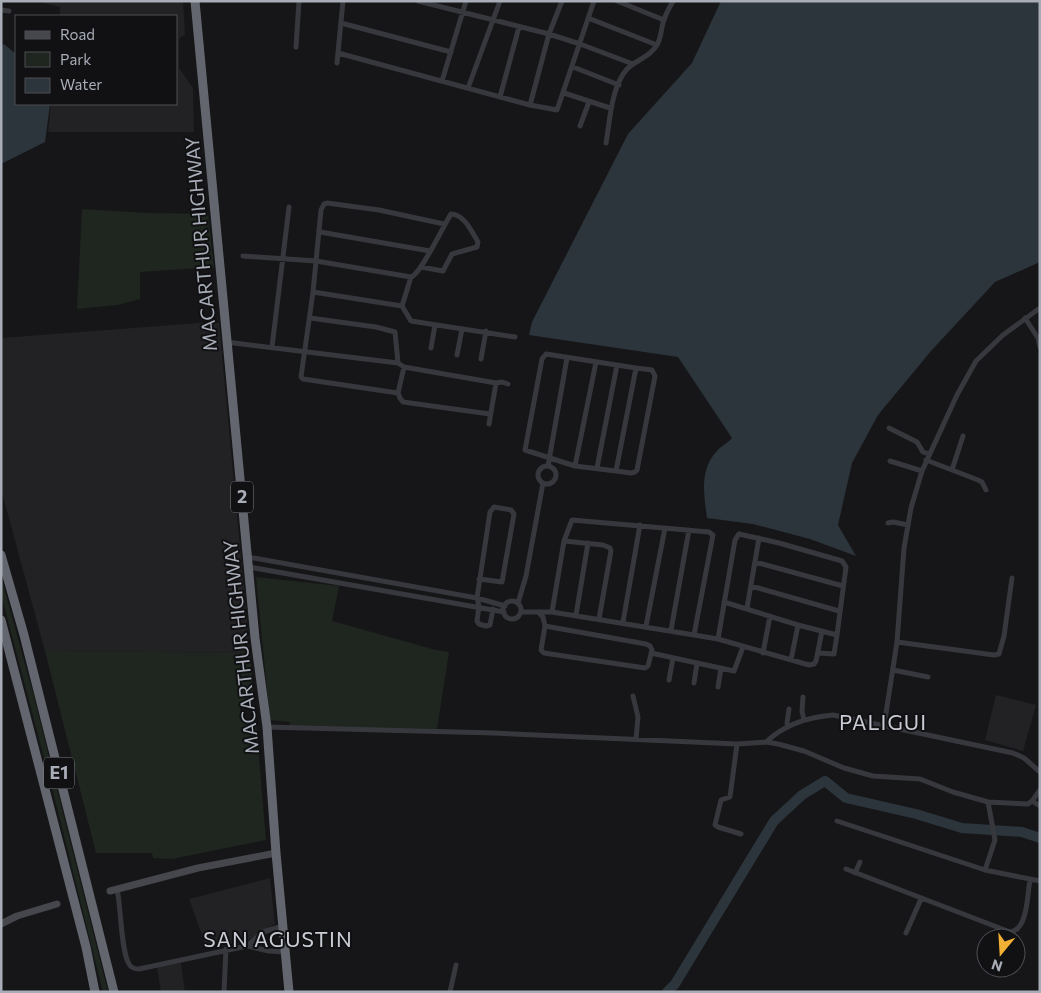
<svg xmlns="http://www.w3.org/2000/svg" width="1041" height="993" font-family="Commissioner,sans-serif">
	<rect width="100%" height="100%" fill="#161618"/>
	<path fill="#222225" d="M37,1H183L185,34L179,39V68L193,88L194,132H48L51,104H176V16H60V7Z
		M199,323H219L250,653L45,651L1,489V338Z
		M996,695L1036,705L1023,751L985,740Z
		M270,878L275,924L247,941L207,949L189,899Z
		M181,963L185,992H161L157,967Z"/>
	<path fill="#1e261f" d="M82,209L147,213L208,214L214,267L140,272V299L118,305L77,309Z
		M1,577L33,693L108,992H103L54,796L1,594Z
		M256,577L339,586L332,621L436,650L449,652L437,729L290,726V722L270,720Z
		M45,651L250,653L254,701L240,703L241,720L256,722L266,840L172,859L153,858L152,853H96Z"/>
	<path fill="#2c353c" d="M721,1H1040V262L995,282L931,351L878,415L852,463L838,525L856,556L810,539L753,524L707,518C704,494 699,470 717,451C721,446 728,443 732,438L678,357L529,335L532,322L628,134L692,63Z
		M4,44L16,54V104H50L45,142L1,164V46Z"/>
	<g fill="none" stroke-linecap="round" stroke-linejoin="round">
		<path stroke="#2c353c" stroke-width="10" d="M667,992L675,984L774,821L802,795L825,781L846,798L916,814L962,828L1022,832L1040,838"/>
		<path stroke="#37383d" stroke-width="5" d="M418,1L549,34L580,44L633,64
			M617,1L664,20
			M1,10L9,11
			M588,18L657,45
			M341,23L451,52
			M296,47L299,1
			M338,53L530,105L557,110L594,1
			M337,63L343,1
			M573,67L619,85
			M442,81L466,1
			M468,88L500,1
			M564,93L610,108
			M500,97L519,27
			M530,105L549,34L562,1
			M580,126L589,102
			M606,143C610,121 611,87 627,69C636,60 650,57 657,45C661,38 661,30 663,23C665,15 669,8 673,1
			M444,224L379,210L327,203L324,204L321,210L313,292L301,377L303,379L398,393L400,398L403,402L490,414
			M320,232L430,251
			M243,256L316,261L411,277
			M313,292L402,306L411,321L515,337
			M402,306L411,277C421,274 443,226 451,214C464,214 472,232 478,242L477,247L452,254L443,271L421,267
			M310,318L376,327L395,332L398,363
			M1025,318L1038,338L1040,347
			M226,342L398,363L404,367L496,383L502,382L508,384
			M272,347L289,207
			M431,348L435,325
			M546,354L636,368L616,471L575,466L525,450L542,359Z
			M457,355L462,329
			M481,359L486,331
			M398,393L404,367
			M489,424L496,383
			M889,428L917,442L923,452L929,454
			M926,460L978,480L982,482L986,490
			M890,461L922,471
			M538 475a9 9 0 1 1 18 0a9 9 0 1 1-18 0Z
			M548,466L567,358
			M575,466L596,362
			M597,468L617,365
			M952,470L963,436
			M616,471L631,473L635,472L637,470L655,376L652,370L636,368
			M888,523L893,522L908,525
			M564,541L603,545L610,548L611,551L599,619
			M248,557L477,598L505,606
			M755,562L843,586
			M249,567L504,612
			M479,579L502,582L514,514L511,510L494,507L490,512L477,598L479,606L477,621L479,624L486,626L490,625L493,609
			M751,586L839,611
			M503 610a9 9 0 1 1 18 0a9 9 0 1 1-18 0Z
			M518,603L526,576L543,483
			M747,608L759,538
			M521,612H552L694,635L713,535L709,532L572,520L564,541L552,612
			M538,612L543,617L545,626L646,644L650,646L652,650L648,666L645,668L544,653L541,650L545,626
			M576,615L588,543
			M623,622L640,525
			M646,626L665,528
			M671,630L689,530
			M694,635L718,639L735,540L739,534L779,543L842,561L846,567L837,635L798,625L724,602
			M718,639L809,665L814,664L816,661L822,631
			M897,642L994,655L999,654L1004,636L1012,578
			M651,653L734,671L743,647
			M763,653L770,616
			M818,653L834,654L837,635
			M791,660L798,625
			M893,670L928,677
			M669,680L673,658
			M694,683L697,663
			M718,687L721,668
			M633,696L638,717L636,739
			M803,697L802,711L804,720
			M884,726L897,642L904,548L911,508L922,471L957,395L976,361L1003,335L1040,308
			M267,727L494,733L737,744L766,742L778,744L804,751L844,768L873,776L920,779L953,792L988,802L1028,804L1032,801L1040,806
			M788,727L787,723L789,709
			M766,742C784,725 808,717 833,715L1013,753L1024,758L1040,772
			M737,744L730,797L721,800L715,825L718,827L741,834
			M1032,801L1040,790
			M837,821L985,870L1040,881
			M846,869L1010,932C1028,930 1027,895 1030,880
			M985,870L995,840L988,802
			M855,873L860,862
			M117,889C121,906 121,952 129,964C131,968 135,969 139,969L247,946L269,951L284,952
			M906,933L921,899
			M247,946L263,932L283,926
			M224,992L226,949
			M450,992L456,965"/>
		<path stroke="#45474d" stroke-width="7" d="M110,891L198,868L276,853
			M1,924L17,916L57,904"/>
		<path stroke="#63666e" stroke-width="9" d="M195,1L255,638L267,727L276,853L289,992
			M1,555L24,635L114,992
			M1,620L86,947L95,992"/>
	</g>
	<g text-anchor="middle" stroke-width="4" stroke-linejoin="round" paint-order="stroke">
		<g fill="#111113" stroke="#7b7e86" stroke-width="1">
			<rect x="231" y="481.5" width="22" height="31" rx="4"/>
			<rect x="44" y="757.5" width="30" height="31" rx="4"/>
		</g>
		<g font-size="18" font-weight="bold" fill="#a8adb8">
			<text x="242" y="503">2</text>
			<text x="59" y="779">E1</text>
		</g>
		<g font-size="19" fill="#a8adb8" stroke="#111113">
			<text transform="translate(201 244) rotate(-95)" y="7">MACARTHUR HIGHWAY</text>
			<text transform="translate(241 647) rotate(-96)" y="7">MACARTHUR HIGHWAY</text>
		</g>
		<g font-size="21" letter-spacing="1" fill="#c9ccd4" stroke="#111113">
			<text x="883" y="730">PALIGUI</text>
			<text x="278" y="947">SAN AGUSTIN</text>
		</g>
	</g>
	<rect width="1041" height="993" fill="none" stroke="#a8adb8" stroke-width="5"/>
	<rect x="15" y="15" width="162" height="90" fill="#111113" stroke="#4d4f55"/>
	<rect x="25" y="31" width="25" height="8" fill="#45474d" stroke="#4d4f55"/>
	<text x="60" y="40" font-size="15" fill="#a8adb8">Road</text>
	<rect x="25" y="52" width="25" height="15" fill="#1e261f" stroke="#4d4f55"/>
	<text x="60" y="65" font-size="15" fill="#a8adb8">Park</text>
	<rect x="25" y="78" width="25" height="15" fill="#2c353c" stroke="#4d4f55"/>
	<text x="60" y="90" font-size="15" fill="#a8adb8">Water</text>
	<g transform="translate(1001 953) rotate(198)"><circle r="24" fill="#111113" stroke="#4d4f55"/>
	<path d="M0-4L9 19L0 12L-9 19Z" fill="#f2b134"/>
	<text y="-8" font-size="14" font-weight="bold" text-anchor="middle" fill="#a8adb8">N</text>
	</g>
</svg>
